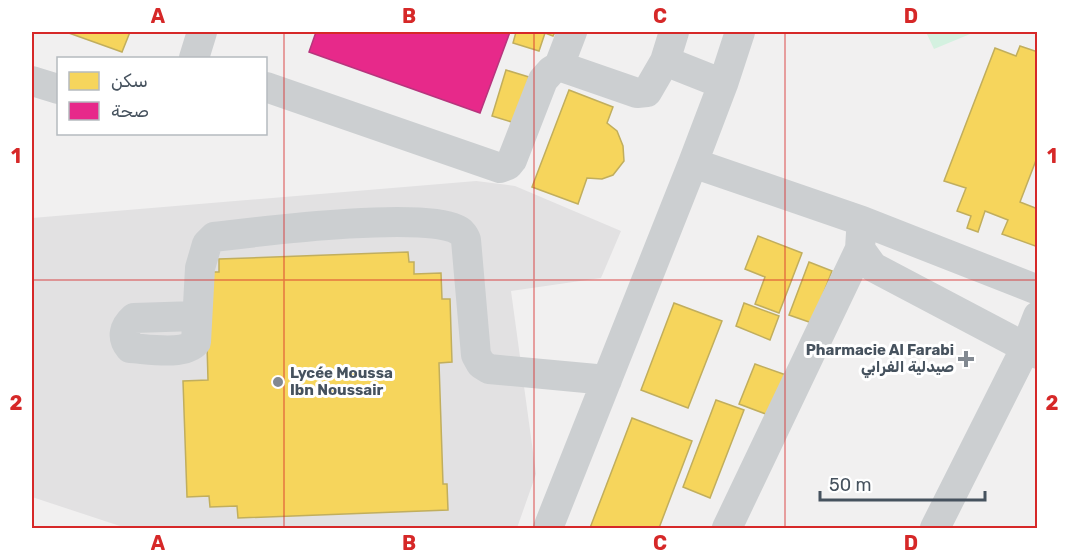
<svg xmlns="http://www.w3.org/2000/svg" width="1069" height="560" font-family="Rubik,Vazirmatn,sans-serif">
	<rect width="100%" height="100%" fill="#f1f0f0"/>
	<path fill="#e2e1e2" d="M476,181L515,186L621,231L601,278L511,291L536,474L517,528H126L32,497V218Z"/>
	<path fill="#d4f1e0" d="M926,32H975L934,49Z"/>
	<path fill="#f6d55c" stroke="#c1ae5d" stroke-width="1.5" d="M66,32H130L122,52Z
		M516,32H555L553,36L545,33L539,51L513,43Z
		M1020,46L1038,52V155L1020,202L1038,209V247L1002,234L1008,220L985,211L978,232L967,228L971,216L957,211L966,188L944,181L995,48L1016,56Z
		M506,70L529,77L515,123L492,116Z
		M569,90L613,107L607,123L617,131L623,146L624,161L613,175L602,179L587,178L578,204L532,187Z
		M758,236L802,253L779,313L755,304L765,277L745,269Z
		M408,252L409,262H414V274L441,273L442,299H450L452,362L439,363L443,484H447L448,510L238,518L237,506L210,507L209,496L187,497L183,381L208,380L205,272H219V259Z
		M809,262L832,271L812,323L789,315Z
		M674,303L722,321L688,408L641,390Z
		M744,303L779,316L770,340L736,326Z
		M755,364L786,375L771,416L739,404Z
		M716,400L744,410L710,498L683,487Z
		M632,418L692,441L659,528H590Z"/>
	<path fill="#e7298a" stroke="#b7357d" stroke-width="1.5" d="M316,32H510L480,113L309,52Z"/>
	<g fill="none" stroke-linecap="round" stroke-linejoin="round">
		<path stroke="#cccfd1" stroke-width="30" d="M674,32L665,61L723,84
			M194,58L202,32
			M559,66L572,32
			M32,81L58,89
			M266,87L500,168L508,165L512,160L543,80L551,71L559,66L637,93L647,92L665,61
			M693,163L862,221L1038,290
			M861,233L860,249L873,267L1038,354
			M196,316L134,318C124,327 121,337 130,348C148,349 184,356 196,342L200,268L207,244L214,237C255,232 434,209 461,232C463,234 465,237 466,240L476,355L481,364L489,369L607,380
			M548,528L693,163L723,84L740,32
			M727,528L860,249
			M935,528L1026,347L1038,316"/>
	</g>
	<path fill="none" stroke="#d62828" stroke-width="1.5" stroke-opacity="0.55" d="M284,32V528M534,32V528M785,32V528M32,280H1038"/>
	<g fill="#828991" stroke="#fff" stroke-width="2">
		<path d="M963 350h6v6h6v6h-6v6h-6v-6h-6v-6h6z"/>
		<circle cx="278" cy="382" r="6"/>
	</g>
	<g text-anchor="middle" stroke-width="6" stroke-linejoin="round" paint-order="stroke">
		<g font-size="15" font-weight="bold" fill="#46525e" stroke="#fff" text-anchor="end">
			<text x="954" y="355">Pharmacie Al Farabi<tspan x="954" dy="17">صيدلية الفرابي</tspan></text>
			<text x="290" y="378" text-anchor="start">Lycée Moussa<tspan x="290" dy="17">Ibn Noussair</tspan></text>
		</g>
	</g>
	<rect width="1069" height="560" fill="none" stroke="#ffffff" stroke-width="66"/>
	<rect x="57" y="57" width="210" height="78" fill="#ffffff" stroke="#b5babf" stroke-width="1.5"/>
	<rect x="69" y="72" width="30" height="18" fill="#f6d55c" stroke="#b5babf" stroke-width="1.5"/>
	<text x="111" y="87" font-size="18" fill="#46525e">سكن</text>
	<rect x="69" y="102" width="30" height="18" fill="#e7298a" stroke="#b5babf" stroke-width="1.5"/>
	<text x="111" y="117" font-size="18" fill="#46525e">صحة</text>
	<path d="M820 491v9h165v-9" fill="none" stroke="#46525e" stroke-width="3"/>
	<text x="829" y="491" font-size="18" fill="#46525e" stroke="#ffffff" stroke-width="4.5" paint-order="stroke">50 m</text>
	<rect x="33" y="33" width="1003" height="494" fill="none" stroke="#d62828" stroke-width="2"/>
	<g font-size="20" text-anchor="middle" font-weight="bold" fill="#d62828">
		<text x="158" y="23">A</text>
		<text x="409" y="23">B</text>
		<text x="660" y="23">C</text>
		<text x="911" y="23">D</text>
		<text x="16" y="163">1</text>
		<text x="1052" y="163">1</text>
		<text x="16" y="410">2</text>
		<text x="1052" y="410">2</text>
		<text x="158" y="550">A</text>
		<text x="409" y="550">B</text>
		<text x="660" y="550">C</text>
		<text x="911" y="550">D</text>
	</g>
</svg>
